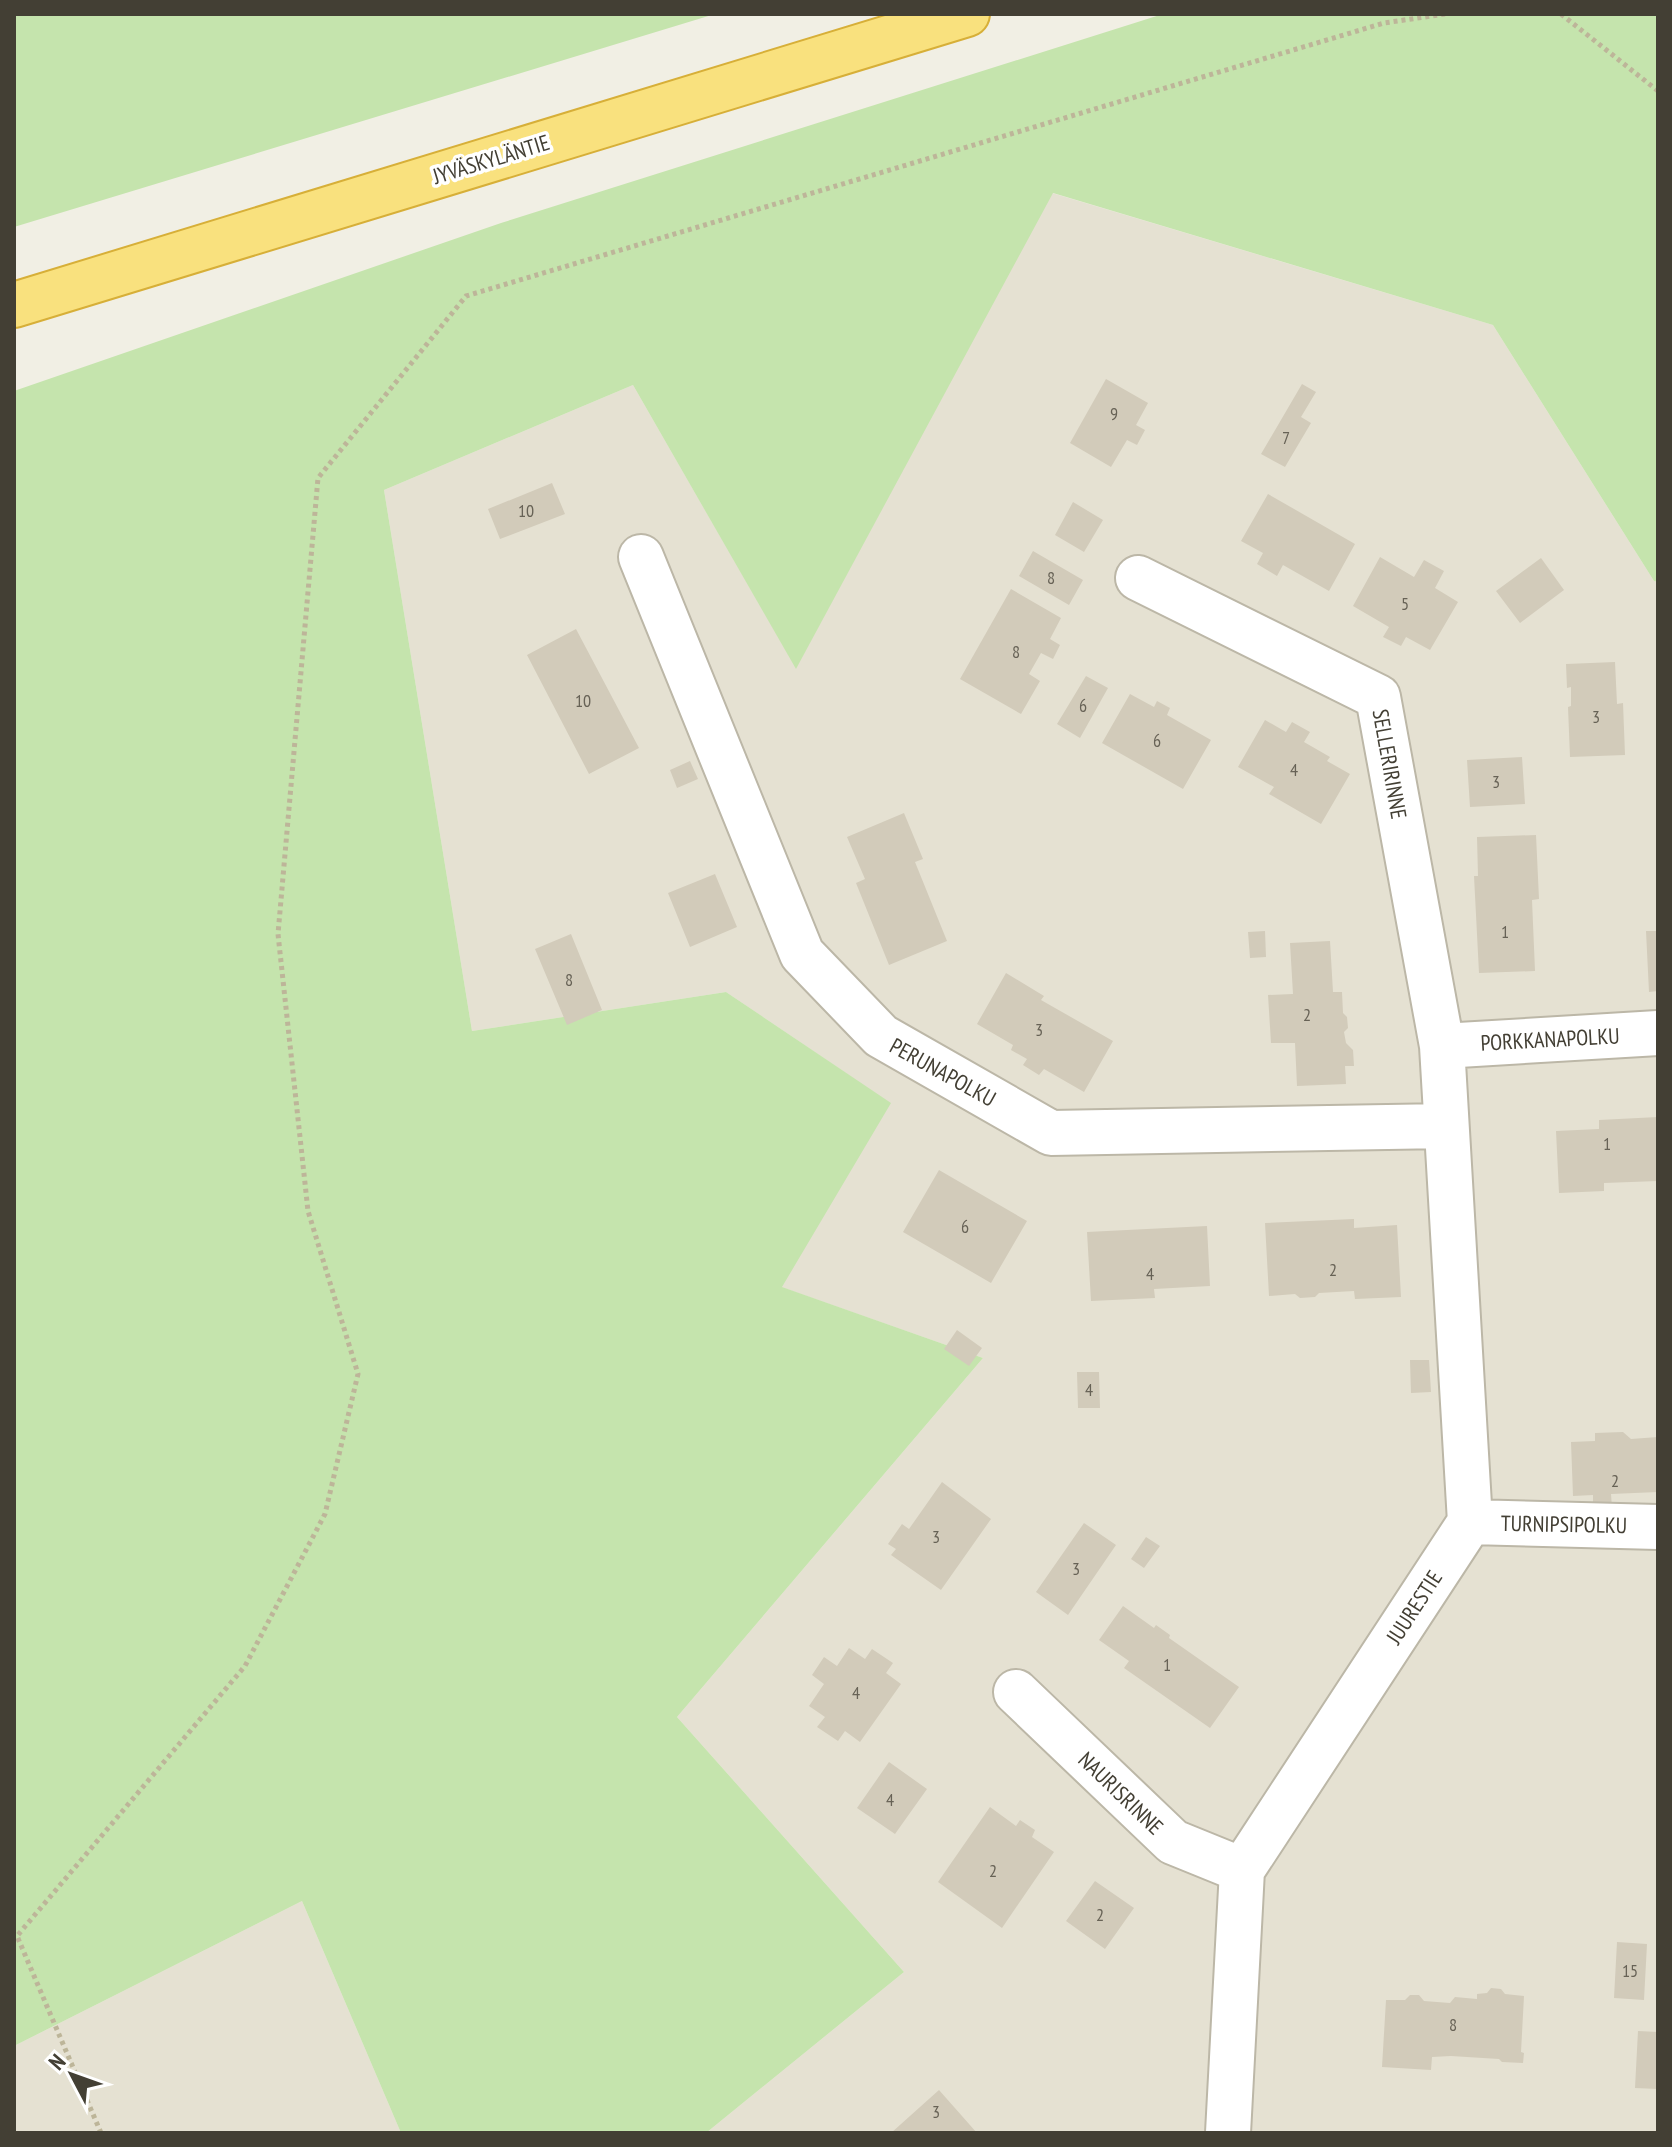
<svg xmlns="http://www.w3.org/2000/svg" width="1672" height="2147" font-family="'PT Sans Narrow',sans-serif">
	<rect width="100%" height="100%" fill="#f1efe4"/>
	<path fill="#e5e1d2" d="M1052,193L1493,325L1654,581L1658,582V2133H706L904,1972L677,1717L983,1358L781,1287L890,1103L726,992L472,1031L384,490L633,385L796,668Z
		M302,1901L401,2133H14V2046Z"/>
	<path fill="#c5e4ad" d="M14,14H715L14,227Z
		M1163,14H1658V582L1654,581L1493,325L1053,193L796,669L633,385L384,490L472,1031L726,992L891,1103L782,1287L983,1358L677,1717L904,1972L706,2133H401L302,1901L14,2046V391L501,223Z"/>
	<path fill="#d2cbba" d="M1106,379L1148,403L1136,425L1145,430L1137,445L1127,440L1111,467L1070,443Z
		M1302,384L1316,392L1301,417L1311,423L1285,467L1261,454Z
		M552,483L565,514L500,539L488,509Z
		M1268,494L1355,544L1329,591L1283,565L1277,576L1257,564L1263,553L1241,541Z
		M1073,502L1103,520L1084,552L1055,535Z
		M1033,551L1083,580L1069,605L1019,576Z
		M1380,557L1414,577L1424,560L1444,571L1435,588L1458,602L1430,650L1406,637L1401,646L1383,637L1389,627L1353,606Z
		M1541,558L1564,590L1520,623L1496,591Z
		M1011,589L1061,618L1050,639L1060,645L1053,659L1041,653L1029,674L1040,681L1021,714L960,679Z
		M576,629L639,748L589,774L527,655Z
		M1615,662L1617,704L1623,703L1625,755L1570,757L1568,707L1571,706V687L1567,688L1566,664Z
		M1086,676L1108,688L1080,738L1057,724Z
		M1130,694L1154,707L1157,701L1170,708L1167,715L1211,740L1183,789L1102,743Z
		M1265,720L1286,732L1292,722L1310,732L1304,742L1330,757L1327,761L1350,774L1321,824L1269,794L1274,787L1238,767Z
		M1522,757L1525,804L1470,807L1467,760Z
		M690,761L698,779L677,788L670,770Z
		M904,813L923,859L915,862L947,941L889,965L856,883L865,879L847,837Z
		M1536,835L1539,899L1532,900L1535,971L1479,973L1474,876H1478L1477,837Z
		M715,874L737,927L690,947L668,893Z
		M1265,931L1266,957L1250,958L1248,932Z
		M1646,931H1658V991L1649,992Z
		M571,934L602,1010L567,1025L535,949Z
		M1330,941L1333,992H1342L1343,1013L1347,1017L1348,1028L1344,1032L1346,1043L1353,1050L1354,1066H1345L1346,1084L1297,1086L1295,1043H1271L1268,995L1293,994L1290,943Z
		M1006,973L1044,996L1041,1000L1113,1041L1084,1092L1044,1069L1039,1075L1023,1065L1027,1059L1011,1050L1013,1045L977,1024Z
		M1658,1117V1181L1604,1183V1191L1559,1193L1556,1131L1599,1129V1120Z
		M939,1170L1027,1221L991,1283L903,1232Z
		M1354,1219V1228L1397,1225L1401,1297L1355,1299L1354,1291L1319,1293L1315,1297L1300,1298L1295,1294L1269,1296L1265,1223Z
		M1207,1226L1210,1286L1154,1289L1155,1298L1091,1301L1087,1232Z
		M957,1330L982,1348L969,1366L944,1349Z
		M1410,1360H1429L1431,1392L1411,1393Z
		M1077,1372H1099L1100,1408H1078Z
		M1623,1432L1631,1439L1658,1437V1492L1611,1494L1612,1508L1593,1509V1495L1573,1496L1571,1442L1595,1441V1433Z
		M942,1482L991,1519L941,1590L891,1555L896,1549L888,1544L902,1524L909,1529Z
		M1084,1523L1116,1545L1068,1615L1036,1592Z
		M1146,1537L1160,1546L1144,1568L1131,1559Z
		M1123,1606L1154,1628L1156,1625L1170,1635L1169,1638L1239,1687L1210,1728L1124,1668L1129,1661L1099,1640Z
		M849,1648L865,1659L872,1649L893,1663L886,1673L901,1684L860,1742L845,1731L838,1741L817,1727L825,1717L809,1706L824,1684L812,1675L824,1657L837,1666Z
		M889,1762L927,1789L895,1834L857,1808Z
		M990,1807L1016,1826L1020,1820L1035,1830L1032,1837L1054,1852L1002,1928L938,1882Z
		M1095,1881L1134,1908L1105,1949L1066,1921Z
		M1617,1942L1647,1944L1644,2000L1614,1998Z
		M1491,1988L1501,1989L1505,1994L1524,1996L1521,2052L1524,2053L1523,2063L1502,2062L1499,2059L1451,2056L1432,2057L1431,2070L1382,2067L1386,2000H1405L1410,1995H1419L1424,2001L1450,2003L1455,1997L1477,1999V1994L1487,1993Z
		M1638,2031L1658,2032V2089L1635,2088Z
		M939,2090L977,2133H891Z"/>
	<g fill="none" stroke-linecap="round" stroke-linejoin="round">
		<defs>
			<path id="minor" d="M641,557L802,954L881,1036L1051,1133L1446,1126
				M1138,578L1378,697L1442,1046L1470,1522L1242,1870L1228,2133
				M1442,1046L1658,1033
				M1470,1522L1658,1527
				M1016,1692L1173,1842L1242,1870"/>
			<path id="trunk" d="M14,305L967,14"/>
		</defs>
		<use href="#minor" stroke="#bcb7a7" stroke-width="48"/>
		<use href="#trunk" stroke="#d7af38" stroke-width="48"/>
		<path stroke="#bdb599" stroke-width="5" stroke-dasharray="4 4" stroke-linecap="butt" d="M1561,14L1658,91
			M101,2133L17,1936L245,1666L325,1514L358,1374L308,1211L278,934L318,478L466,296L1384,23L1445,14"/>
		<use href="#minor" stroke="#fff" stroke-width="44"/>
		<use href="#trunk" stroke="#f9e17e" stroke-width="44"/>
	</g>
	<g text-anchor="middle" stroke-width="7" stroke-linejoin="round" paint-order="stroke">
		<g font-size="18" fill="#676256">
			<text x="1114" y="420">9</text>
			<text x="1286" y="444">7</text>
			<text x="526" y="517">10</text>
			<text x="1051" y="584">8</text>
			<text x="1405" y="610">5</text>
			<text x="1016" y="658">8</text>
			<text x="583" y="707">10</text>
			<text x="1083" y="712">6</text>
			<text x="1596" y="723">3</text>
			<text x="1157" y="747">6</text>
			<text x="1294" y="776">4</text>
			<text x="1496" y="788">3</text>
			<text x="1505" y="938">1</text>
			<text x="569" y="986">8</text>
			<text x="1307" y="1021">2</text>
			<text x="1039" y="1036">3</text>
			<text x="1607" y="1150">1</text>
			<text x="965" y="1233">6</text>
			<text x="1333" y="1276">2</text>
			<text x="1150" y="1280">4</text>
			<text x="1089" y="1396">4</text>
			<text x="1615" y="1487">2</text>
			<text x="936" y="1543">3</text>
			<text x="1076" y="1575">3</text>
			<text x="1167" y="1671">1</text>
			<text x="856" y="1699">4</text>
			<text x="890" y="1806">4</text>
			<text x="993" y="1877">2</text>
			<text x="1100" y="1921">2</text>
			<text x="1630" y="1977">15</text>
			<text x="1453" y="2031">8</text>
			<text x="936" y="2118">3</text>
		</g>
		<g font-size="22" fill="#433f34" stroke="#fff">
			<text transform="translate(491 159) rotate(-17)" y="8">JYVÄSKYLÄNTIE</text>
			<text transform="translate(1390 764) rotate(80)" y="8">SELLERIRINNE</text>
			<text transform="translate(1550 1039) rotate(-3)" y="8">PORKKANAPOLKU</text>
			<text transform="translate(943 1072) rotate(29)" y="8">PERUNAPOLKU</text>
			<text transform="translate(1564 1524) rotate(1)" y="8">TURNIPSIPOLKU</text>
			<text transform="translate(1414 1607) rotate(-57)" y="8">JUURESTIE</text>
			<text transform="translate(1121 1793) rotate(44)" y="8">NAURISRINNE</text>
		</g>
	</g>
	<rect width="1672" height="2147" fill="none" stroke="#433f34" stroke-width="32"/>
	<g transform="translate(72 2075) rotate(311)" stroke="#ffffff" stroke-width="6" paint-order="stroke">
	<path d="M0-6L14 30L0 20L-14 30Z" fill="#433f34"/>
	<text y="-12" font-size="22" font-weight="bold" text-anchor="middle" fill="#433f34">N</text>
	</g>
</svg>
